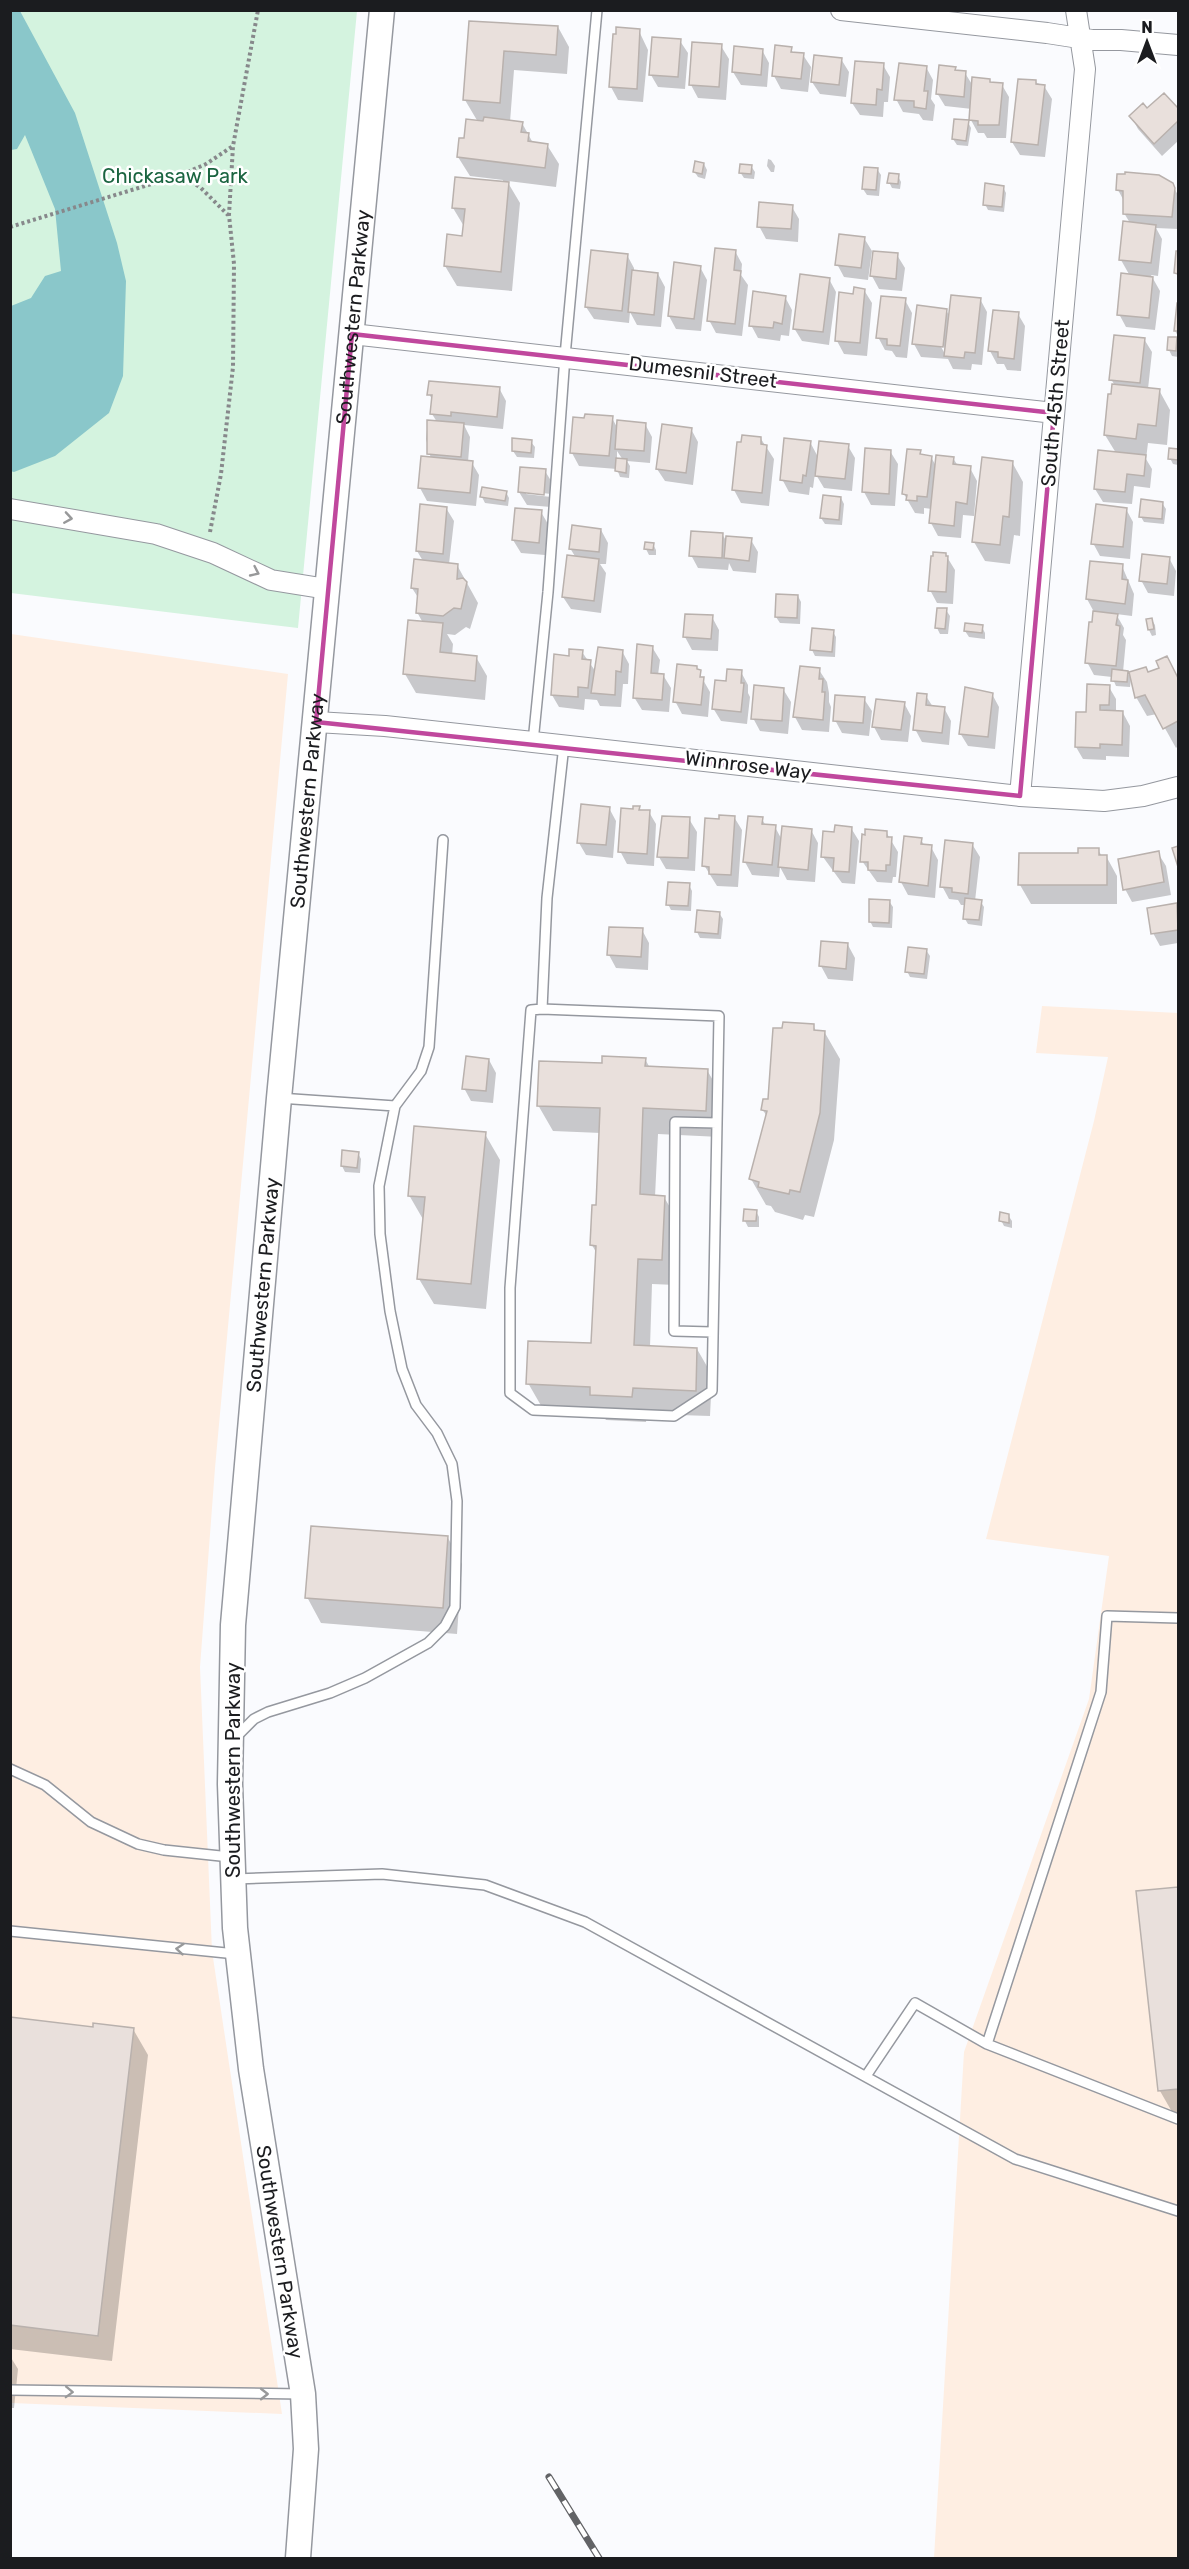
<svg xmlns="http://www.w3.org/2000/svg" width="1189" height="2569" font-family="Rubik,sans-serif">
	<rect width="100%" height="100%" fill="#fafbfe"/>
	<path fill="#feeee2" d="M11,634L288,674L215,1468L200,1667L212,1951L282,2414L11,2403Z
		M1042,1006L1178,1013V2558H934L964,2052L1089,1699L1109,1556L986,1539L1094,1121L1108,1057L1036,1053Z"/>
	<path fill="#d4f3df" d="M11,11H357L298,628L11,593Z"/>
	<path fill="#8ac7ca" d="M11,10L20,11L75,113L117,243L126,281L123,376L109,413L55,456L14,472L10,471L11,306L31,298L45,276L61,271L55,209L25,135L17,149L11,150Z"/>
	<path fill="#0003" fill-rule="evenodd" d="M470,23L558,27L569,47L567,74L514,70L510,122L522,123L533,143L547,145L559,164L556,187L507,181L520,203L512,291L457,286L445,266L464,237L465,228L453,208L503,183V180L470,176L458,157L465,140L478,122L465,100Z
		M639,31L648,50L643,102L618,100L611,87Z
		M680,41L688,53L685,89L658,87L651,75Z
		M721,46L729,59L726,100L698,98L691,85Z
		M791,49L794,54L803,55L811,67L808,92L781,89L774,76Z
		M762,50L769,63L767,87L741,85L733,72Z
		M841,59L849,72L846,97L820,94L812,82Z
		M883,65L890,77L888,102H884L883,117L860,115L852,103Z
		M926,67L933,80L931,99L935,105L933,121L923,120L919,114L903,112L896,99Z
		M955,68L957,72L965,73L973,86L989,80L991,84L1002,85L1009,97L1006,138H987L984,133H978L971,120L972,109L945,106L937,93Z
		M1035,82L1044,86L1052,99L1045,157L1020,155L1012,142Z
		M1164,95L1178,110V141L1162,156L1138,129L1131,116L1147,110Z
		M968,122L971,128L968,146L957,145L953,139Z
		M768,159L771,160L775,166L774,172H771L767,166Z
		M704,164L707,170L705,179L698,177L694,171Z
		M751,166L755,172L754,179L744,178L740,172Z
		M877,169L881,175L879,196L867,195L863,189Z
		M898,176L901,182L900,189L892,188L889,182Z
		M1003,187L1006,193L1004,212L988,210L985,204Z
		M1174,188L1178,195V229L1156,228L1162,239L1158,276L1151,275L1160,291L1155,330L1126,327L1119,314L1130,276L1121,260L1130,223L1124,213V201L1118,190Z
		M792,207L799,219L798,242L766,239L759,226Z
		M864,238L872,251L868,280L844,277L837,264Z
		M735,251L742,264L741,275L748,285L742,336L716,333L709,320Z
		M627,255L634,268V272L658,274L665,287L661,327L637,325L630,312L629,323L594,319L586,307Z
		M897,255L905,268L902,291L879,289L872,276Z
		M700,267L707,280L701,331L676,329L669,316Z
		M829,279L836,292L829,345L802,341L794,328Z
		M864,290L872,303L867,356L844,354L837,341L854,295Z
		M785,297L792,310L789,336L781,335L780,341L758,338L751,325Z
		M980,299L987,312L982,365L972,364L971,370L953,369L948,359L921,357L914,344L946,310L950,317ZM940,340L946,350V356L938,341Z
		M905,300L912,313L907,358L896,357L892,351L885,350L878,337Z
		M1178,304V336L1175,331Z
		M1018,314L1025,326L1021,371L1007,370L1004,364H997L990,351Z
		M1144,339L1152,352L1148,389L1159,390L1170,410L1167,445L1148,443L1146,459L1152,469L1150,488L1134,486L1132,504L1103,502L1095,489L1116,453L1105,435L1114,384L1111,379Z
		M1176,339L1178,342V357L1172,356L1169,350Z
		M499,388L506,401L503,429L464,425L470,437L468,462L472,463L479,475L476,506L427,501L420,488L431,459L426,439L428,421L437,422L432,414L433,401L429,394Z
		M612,418L618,429L645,424L652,437L650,463L627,461L630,466L629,478L620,477L617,469L579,466L572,453ZM617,451L623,460L617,459Z
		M691,429L698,442L693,485L665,481L657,469Z
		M761,439L774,459L769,506L741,503L734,490Z
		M531,442L535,447L534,458L517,457L513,451Z
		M810,442L818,457L848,446L855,458L852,491L824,488L815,473L813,488L810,487L809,495L789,492L782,479Z
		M1171,450H1178V465L1173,464L1170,458Z
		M890,451L898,464L895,506L871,505L864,492Z
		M920,452L922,456L931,457L936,466L953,458L958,466L970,468L977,481L974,516L963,515L961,538L938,536L931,523L932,509L924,508V514L915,513L904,494Z
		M1012,462L1023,482L1020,536L1014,535L1010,564L985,561L974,542Z
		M545,471L553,484L551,507L527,505L519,492ZM526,491L551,494V497L526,494Z
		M506,492L509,498L508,506L485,503L482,497Z
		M841,498L844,504L842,525L825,524L821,518Z
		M1162,503L1166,509L1164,524L1144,522L1141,517Z
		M446,508L454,521L449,564L457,565L478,603L470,629L466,627L455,635L447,634L453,644L452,655L476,657L487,676L485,700L416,693L405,674L423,623L417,612L419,599L412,588L423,561L417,551Z
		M1126,509L1133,522L1130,559L1100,556L1093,543Z
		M541,512L548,524L545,555L521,553L513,540Z
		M601,530L608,543L606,564H600L606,573L601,613L571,609L563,597L576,558L570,548Z
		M722,534L727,542L751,540L758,552L756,573L733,571L729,563L728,570L698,568L691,555Z
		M653,544L656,550V555H649L646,549Z
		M947,557L955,570L953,604L937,603L930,590Z
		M1169,558L1176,571L1174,596L1148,593L1141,580Z
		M1122,566L1134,594L1132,616L1116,614L1124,628L1123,635L1126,640L1123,672H1127L1131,678L1130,687L1116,686L1112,677L1094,675L1087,662L1094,612L1087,599Z
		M798,596L801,602L800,624L780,623L776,617Z
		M946,610L950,616L948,634H940L937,628Z
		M712,617L719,630L718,651L692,650L685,637Z
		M1148,620H1152L1155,625L1156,635L1152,636L1149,630Z
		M982,627L985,633V639L969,637L965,631Z
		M833,632L836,637L835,657L815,656L812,650Z
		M652,647L660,660L658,675H663L671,688L669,712L642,710L634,697Z
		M622,651L629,664L628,684H623L621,707L600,706L597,700L585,699L584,710L559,707L552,695L570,657L582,652L596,672Z
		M1167,658L1178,679V746L1176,748L1157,714L1147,716L1136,697L1161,669Z
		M819,670L827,682L829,693V702L831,707L829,732L802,730L795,717Z
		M698,671L710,692L708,717L682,714L675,701Z
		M741,672L748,685V693L750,697L747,724L721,721L713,708Z
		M1109,687L1116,699V712L1123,713L1130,726L1129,757L1106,756V760L1083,759L1076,747L1087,714Z
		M783,689L791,702L788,734L760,731L753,718Z
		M992,694L999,707L995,749L968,746L960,733Z
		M926,696L933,707L944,708L951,721L949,745L922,742L915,729Z
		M864,699L872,711L869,736L842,733L835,720Z
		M904,703L911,716L908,742L881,740L874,727Z
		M639,807L641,811L649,812L656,824L654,866L627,864L620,851L634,811Z
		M609,808L616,821L613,858L586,855L579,843Z
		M734,817L742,830L738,887L717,886L704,865L720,821Z
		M689,819L697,832L695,871L666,869L659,857Z
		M762,819L766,826L775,827L782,840L811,830L818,843L815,882L787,880L780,867L779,877L752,875L745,862Z
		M851,828L859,841L855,884L842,883L823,857Z
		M886,832L898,852L896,877H893L892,883L877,882L862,861Z
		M921,840L925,846L931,847L938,860L935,898L908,895L901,882Z
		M972,844L980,857L975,901L981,902L984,907L982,926L968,924L965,919L966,905H961L958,900L949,899L942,886Z
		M1098,850L1102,856H1106L1117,876V904H1031L1020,885V854L1080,853Z
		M1158,853L1166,866L1171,895L1132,902L1125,889Z
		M689,885L692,891L691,911L671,910L668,904Z
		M889,901L893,907L892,928L873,927L870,921Z
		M1176,904L1178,909V943L1160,946L1153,933Z
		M719,913L723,919L721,939L700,938L697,932Z
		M642,930L649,943L648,970L616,968L609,955Z
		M848,945L855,958L853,981L828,979L821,966Z
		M926,950L930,956L927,979L910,977L907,971Z
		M813,1026L817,1032L825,1033L840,1059L834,1140L814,1217L805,1215L803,1220L775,1212L771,1206L766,1205L751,1179L767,1117L763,1110Z
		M645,1059L650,1068L707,1070L722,1096L720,1137L658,1134L655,1197H664L679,1223L676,1285L652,1284L650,1347L697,1349L712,1375L710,1416L647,1414L646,1422L606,1420L601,1412L543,1409L528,1383L593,1345L597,1254L592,1245L597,1207L601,1133L553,1131L538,1105L603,1065Z
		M489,1060L496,1073L493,1103L471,1101L464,1088Z
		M485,1134L500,1160L486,1309L434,1304L419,1279L424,1221L409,1195Z
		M358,1153L361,1159L360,1173L345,1172L342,1166Z
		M756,1211L759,1217V1227H748L745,1221Z
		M1008,1215L1012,1221V1228L1004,1226L1001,1220Z
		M448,1538L462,1564L457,1634L321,1623L307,1597Z
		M1178,1888V2116L1175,2117L1160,2091L1138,1893Z
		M10,2019L94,2028L133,2029L148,2055L112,2361L10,2349Z
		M10,2356L18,2369L14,2408H10Z"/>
	<path fill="#e9e0dc" stroke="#b9b1ad" stroke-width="1.5" d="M469,21L558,26L556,55L504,51L500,103L463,100Z
		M616,27L640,29L637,89L609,87L613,34H616Z
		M652,37L681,39L678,77L649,75Z
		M692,42L722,44L719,87L689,85Z
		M775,45L792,47L791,52L804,53L801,79L772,76Z
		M734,46L763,49L761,75L732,72Z
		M814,55L842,58L839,85L811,82Z
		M855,61L884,63L882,90L877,89L876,105L851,103Z
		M899,63L927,66L924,91H928L926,109L914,107V101L894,100Z
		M939,65L956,67L955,70L966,71L964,97L936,94Z
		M972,77L990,79V82L1003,83L999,125H978V121L969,120Z
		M1018,79L1036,80V84L1045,85L1038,145L1011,142Z
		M1164,93L1178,108V121L1154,144L1129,116L1143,103L1147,108Z
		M484,117L523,122L521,132L529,133L528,141L548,144L545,168L457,157L459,138H464L466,119L483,121Z
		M954,119L969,120L966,141L952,139Z
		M695,161L704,163L702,174L693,172Z
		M740,164L752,165L751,174L739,173Z
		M864,167L878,168L876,190L862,189Z
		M1125,172L1159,175L1173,183L1175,188L1172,217L1123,214V191L1116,190L1117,174H1125Z
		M889,173L899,174L898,184L887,183Z
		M455,177L509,182L501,272L444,266L447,234L462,236L465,209L452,208Z
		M985,183L1004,186L1002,207L983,205Z
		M759,202L793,205L791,229L757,227Z
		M1123,221L1156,225L1151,263L1119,260Z
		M839,234L865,237L861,268L835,265Z
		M715,248L736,250L734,270L741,271L735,324L707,321Z
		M591,250L628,254L622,311L585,307Z
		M873,251L898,253L896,279L870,276Z
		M1176,251H1178V274L1174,273Z
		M674,262L701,266L694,319L668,316Z
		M632,270L658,273L654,315L628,312Z
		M1121,273L1153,277L1149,318L1117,315Z
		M800,274L830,278L823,332L793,329Z
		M854,287L865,289L860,343L835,341L839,292L853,294Z
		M753,291L786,296L782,324L774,322L773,328L749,326Z
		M951,295L981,298L975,353L965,352L964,358L944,356Z
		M881,296L906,298L900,346L887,345V339L876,338Z
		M1177,303H1178V331H1174Z
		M917,305L947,309L943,347L912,344Z
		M993,310L1019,312L1014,359L998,357V352L988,351Z
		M1114,335L1145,338L1140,383L1109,380Z
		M1168,337H1177L1176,351L1167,350Z
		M429,381L500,387L497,417L451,412V416L430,414L432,395H427Z
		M1112,384L1160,389L1156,426L1138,424L1136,439L1104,435L1108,394H1111Z
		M585,414L613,416L609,456L570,453L573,417L584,418Z
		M427,420L464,423L461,457L427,454Z
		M617,420L646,423L644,451L615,449Z
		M662,424L692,428L686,473L656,469Z
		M742,435L761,437V444L767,445L762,493L732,490L737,442H741Z
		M512,438L532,440L531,453L512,451Z
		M784,438L811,441L806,476L803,475L802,483L780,480Z
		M819,441L849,444L845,479L815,476Z
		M865,448L891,450L889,494L862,492Z
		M1169,448L1178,449V460L1168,459Z
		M907,449L921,450L920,454L932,456L927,497L917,496V501L906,500L907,495L902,494Z
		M1098,450L1146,455L1144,476L1127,474L1125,492L1094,489Z
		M936,455L954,457L953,464L971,466L967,504L956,502L954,526L929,523Z
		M421,456L473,461L470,493L418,488Z
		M982,457L1013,461L1009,517L1003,516L1000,545L972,542Z
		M616,458L627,459L626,473L615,471Z
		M520,467L546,469L544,495L518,492Z
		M482,487L507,491L505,501L480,497Z
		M823,495L841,497L839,520L820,518Z
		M1141,499L1163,502L1162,519L1139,517Z
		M420,504L447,507L443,554L416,551Z
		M1096,504L1127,508L1123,547L1091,544Z
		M515,508L542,510L539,543L512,540Z
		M572,525L601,529L599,552L569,549Z
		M691,531L723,533L722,558L689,556Z
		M726,536L752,538L749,561L724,558Z
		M645,542L654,543L653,550L644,549Z
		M933,552L946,553V556H948L946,592L928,591L931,556H933Z
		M1142,554L1170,557L1167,584L1139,581Z
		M567,555L599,559L594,601L562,597Z
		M414,559L458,564L457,579L463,578L467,582L461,609L454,608L443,616L416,613L418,589L411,588Z
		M1090,561L1123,564L1122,579L1128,580L1125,604L1086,599Z
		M776,594L798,595L797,618L775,617Z
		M937,608H947L945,629L935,628Z
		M1093,611L1118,614L1116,625L1120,626L1116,666L1085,663L1089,622H1092Z
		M685,614L713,615L711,639L683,637Z
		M1152,618L1154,629L1148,630L1146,619Z
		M408,620L443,623L440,652L477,656L475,681L403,674Z
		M965,623L983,625L982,633L964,631Z
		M812,628L834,630L832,652L810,650Z
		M637,644L653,646L651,673L664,674L662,700L633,698Z
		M598,647L623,650L621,672L616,671L615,695L591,693Z
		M569,649L583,650L582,659L591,660L588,688L578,687V697L551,695L554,654L569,656Z
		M1167,656L1178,678V721L1163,729L1145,695L1135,698L1129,672L1146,667L1148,672L1159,668L1156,661Z
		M677,664L697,666V669L701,670L700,677H704L701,705L673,702Z
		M800,666L820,668L819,679H823L822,692H825L823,720L793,717Z
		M727,669L742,670L741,683H744L741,712L712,709L715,680L726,681Z
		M1112,669L1128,671L1127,682L1111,681Z
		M1087,684L1110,685L1109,705H1100V710L1123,711L1122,745L1100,744V748L1075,747L1076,712H1086Z
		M754,685L784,688L782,721L751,719Z
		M965,687L993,693L988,737L959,734Z
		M917,693L927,694L926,705L945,707L942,733L913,730Z
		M835,695L865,697L863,723L833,721Z
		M876,699L905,702L901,730L872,727Z
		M581,804L610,807L606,845L577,843Z
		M633,806H640L639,810H650L647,854L618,852L621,808L633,809Z
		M719,815L735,816L731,875L709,874V867L702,866L705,818L719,819Z
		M662,816L690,817L688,858L657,857Z
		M748,816L763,817L762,824L776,825L772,865L743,862Z
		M835,825L852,827L849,872L833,871L834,858L821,857L823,831L834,832Z
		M782,826L812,829L808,870L778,867Z
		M865,829L887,831V837H892L890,865H886V871L868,870V862H860L862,834L865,835Z
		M904,836L922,838L921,844L932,845L928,886L899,882Z
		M945,840L973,843L968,894L952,892V888L940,887Z
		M1178,846V867L1172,848Z
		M1078,848H1099V855H1107V885H1018L1019,853H1078Z
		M1159,851L1164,882L1123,890L1118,859Z
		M668,882L690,883L688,906L666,905Z
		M965,898L982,900L979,920L963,919Z
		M869,899L890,900L889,923L869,922Z
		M1177,903L1178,930L1151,934L1147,908Z
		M697,910L720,912L718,934L695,932Z
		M609,927L643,928L641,957L607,955Z
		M821,941L848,943L846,969L819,966Z
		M908,947L927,949L924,974L905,972Z
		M783,1022L814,1024V1030L825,1031L820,1113L800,1192L790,1190L789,1194L758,1187L759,1182L749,1179L767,1111L761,1110L763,1099H768L773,1028H782Z
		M466,1056L489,1059L486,1091L462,1089Z
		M602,1056L646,1058L645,1066L708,1069L706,1111L643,1108L640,1194L665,1196L662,1260L638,1259L634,1345L697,1348L696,1391L633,1388L632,1397L590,1395V1387L526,1384L528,1341L591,1343L596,1246L590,1245L592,1205H596L600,1108L537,1106L539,1061L602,1063Z
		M414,1126L486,1132L471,1284L417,1279L425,1197L408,1196Z
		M342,1150L359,1152L357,1168L341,1166Z
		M744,1209L757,1210L756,1221H743Z
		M1000,1212L1009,1214V1223L999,1221Z
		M311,1526L448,1536L443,1608L305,1598Z
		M1178,1887V2089L1158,2091L1136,1891Z
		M10,2017L93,2027V2023L134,2028L98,2336L10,2325Z"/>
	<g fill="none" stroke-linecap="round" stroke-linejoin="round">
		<defs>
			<path id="service" d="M533,742L548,592L565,356L597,10
				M542,1009L719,1016L712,1391L674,1416L533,1410L510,1393V1288L531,1010Z
				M542,1009L547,898L564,745
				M279,1098L395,1106
				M712,1332L674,1331L675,1122L717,1123
				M235,1738L254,1719L268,1712L330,1693L365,1678L428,1643L445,1626L455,1607L457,1501L452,1464L437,1433L416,1405L402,1369L390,1311L380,1234L379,1186L395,1106L421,1071L429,1047L443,840
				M10,1769L45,1785L91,1822L138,1844L164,1850L230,1857
				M234,1879L382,1874L485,1885L585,1922L1015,2159L1178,2211
				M10,1931L236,1954
				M987,2044L1178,2119
				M866,2076L915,2003L987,2044L1101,1692L1107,1616L1178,1618
				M10,2390L302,2394"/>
			<path id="minor" d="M841,10L1047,33L1092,40H1121L1178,45
				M352,334L1054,413
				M10,509L156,534L213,553L271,580L327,589
				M316,722L385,726L533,742L1020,796L1104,801L1143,796L1178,787
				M1020,796L1085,69L1076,10"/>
			<g id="tertiary">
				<path id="s1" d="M298,2558L306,2449L303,2394L251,2069L235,1928L230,1784L233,1625L279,1098L382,10"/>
			</g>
		</defs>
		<use href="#service" stroke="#95989f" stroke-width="12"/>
		<use href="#minor" stroke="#95989f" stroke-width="22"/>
		<use href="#tertiary" stroke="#95989f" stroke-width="27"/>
		<path stroke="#87888b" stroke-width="4" stroke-dasharray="3 3" stroke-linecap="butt" d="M181,175L201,188L228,215
			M10,227L181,175L206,164L233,146
			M210,532L221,474L233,367L234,264L229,215L233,146L258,10"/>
		<use href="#service" stroke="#fff" stroke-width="9"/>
		<use href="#minor" stroke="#fff" stroke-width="20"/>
		<use href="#tertiary" stroke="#fff" stroke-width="24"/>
		<defs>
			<path id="rail" d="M549,2477L599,2558"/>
		</defs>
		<use href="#rail" stroke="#626366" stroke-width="7"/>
		<use href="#rail" stroke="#fff" stroke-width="4.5" stroke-dasharray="14" stroke-linecap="butt"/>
	</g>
	<defs><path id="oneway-chevron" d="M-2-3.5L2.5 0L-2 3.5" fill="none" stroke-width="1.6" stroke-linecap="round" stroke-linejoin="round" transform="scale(1.5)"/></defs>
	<g stroke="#98999a">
		<use href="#oneway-chevron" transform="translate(68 518) rotate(9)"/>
		<use href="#oneway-chevron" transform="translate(255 572) rotate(25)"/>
		<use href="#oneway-chevron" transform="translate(180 1949) rotate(-175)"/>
		<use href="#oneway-chevron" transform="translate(69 2392) rotate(2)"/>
		<use href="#oneway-chevron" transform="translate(264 2394)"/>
	</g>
	<path fill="none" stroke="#c0489d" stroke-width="4.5" stroke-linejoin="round" d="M352,334L1054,413L1020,796L316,722Z"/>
	<g text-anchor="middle" stroke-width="5" stroke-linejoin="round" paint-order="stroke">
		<g font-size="20" fill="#1a6440" stroke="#fff">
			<text x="175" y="183">Chickasaw Park</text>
		</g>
		<g font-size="20" fill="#1b1c1f" stroke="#fff">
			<text dy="7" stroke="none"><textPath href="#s1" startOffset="2252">Southwestern Parkway</textPath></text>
			<text transform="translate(703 372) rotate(7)" y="7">Dumesnil Street</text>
			<text transform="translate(1055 403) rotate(-85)" y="7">South 45th Street</text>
			<text transform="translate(748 765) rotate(7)" y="7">Winnrose Way</text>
			<text dy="7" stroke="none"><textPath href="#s1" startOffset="1766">Southwestern Parkway</textPath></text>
			<text dy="7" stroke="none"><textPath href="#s1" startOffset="1280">Southwestern Parkway</textPath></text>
			<text transform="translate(233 1770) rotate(-90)" y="7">Southwestern Parkway</text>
			<text transform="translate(280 2252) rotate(81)" y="7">Southwestern Parkway</text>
		</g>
	</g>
	<rect width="1189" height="2569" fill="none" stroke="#1b1c1f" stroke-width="24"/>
	<g transform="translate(1147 42)" stroke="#ffffff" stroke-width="4.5" paint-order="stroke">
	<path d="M0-4.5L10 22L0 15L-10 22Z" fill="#1b1c1f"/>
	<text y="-9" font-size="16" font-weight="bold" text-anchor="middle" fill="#1b1c1f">N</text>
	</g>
</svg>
